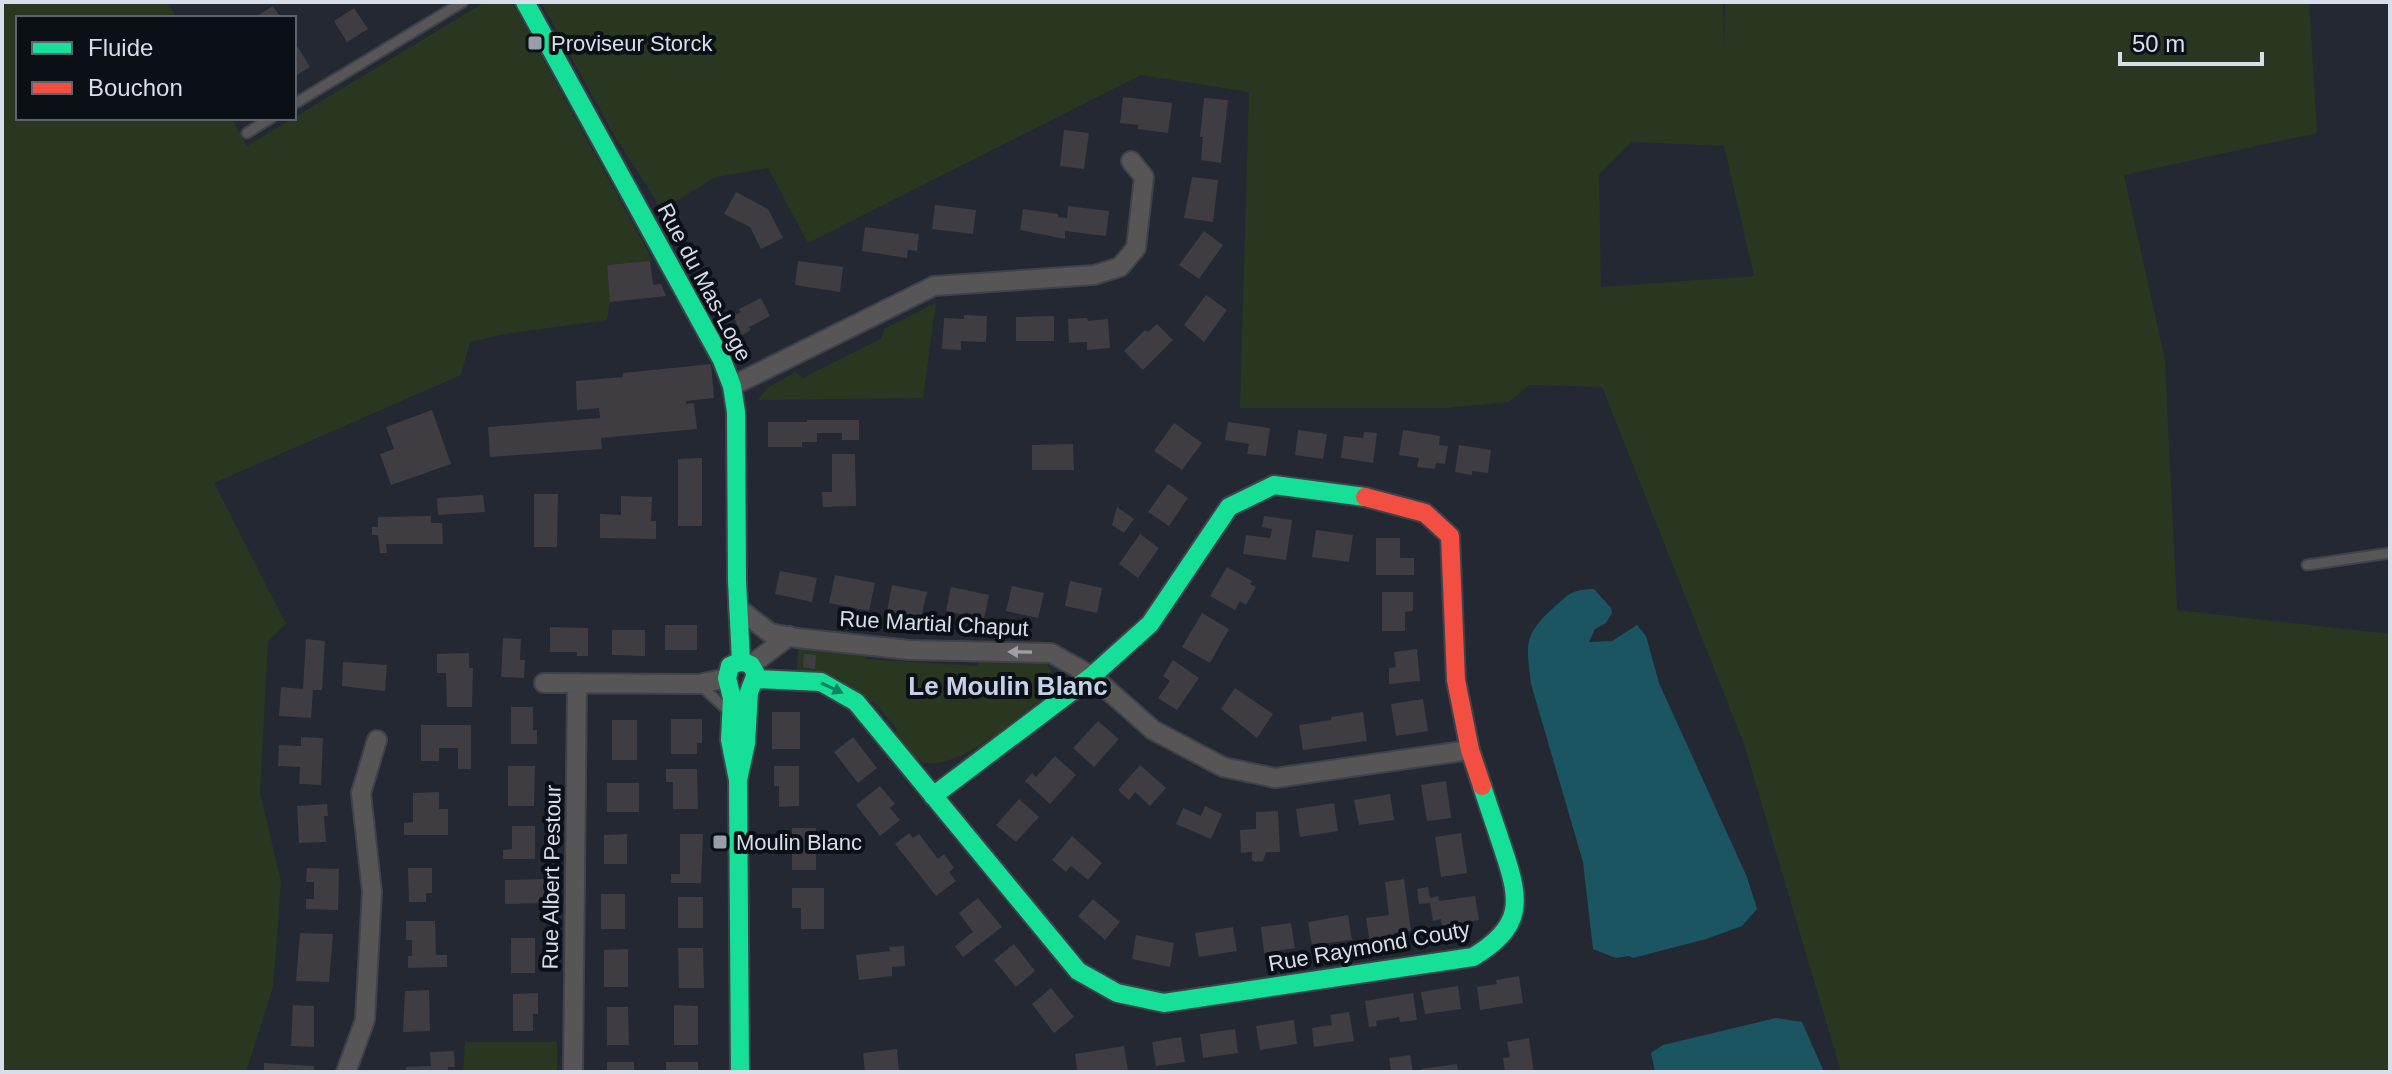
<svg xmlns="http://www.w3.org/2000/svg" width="2392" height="1074" font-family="Arial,sans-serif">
	<rect width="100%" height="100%" fill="#232832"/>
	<path fill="#293721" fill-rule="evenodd" d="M2,2H168L176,18H18V118H231L247,146L485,2H512L652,259L650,261L607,265L610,302L607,320L505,334L470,342L461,375L214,483L286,624L268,642L260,792L281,882L273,987L246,1072H2Z
		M541,2H1723L1724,50L1725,2H2309L2317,133L2124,175L2165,360L2177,610L2390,634V1072H1841L1744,744L1602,387L1529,385L1509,402L1446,408H1240L1249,92L1141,75L808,243L768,168L716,177L662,209L615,137ZM1632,142L1724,146L1754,276L1601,287L1599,175Z
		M936,303L923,398L758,400L767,388L795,372L803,378L881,339L884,329Z
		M798,646L866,653V659L978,666L979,659L1046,662L1053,674L1052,692C1020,713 953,781 913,759C906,754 899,741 894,734L897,729L873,701L867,704L839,678L797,672Z
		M465,1042H557V1072H463Z"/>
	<path fill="#1b5562" d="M1594,589L1611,608L1612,613L1606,623L1595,629L1589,642L1612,641L1637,625L1646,636L1659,683L1747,877L1757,909L1742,926L1706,939L1633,958L1629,956L1616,958L1593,949L1583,862L1531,684C1527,647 1522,637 1551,610C1569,595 1568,590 1594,589Z
		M1776,1018L1802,1022L1824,1072H1655L1651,1053L1663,1045Z"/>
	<path fill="#3f3d41" d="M273,6L281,18H253Z
		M354,8L368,29L347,42L334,21Z
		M294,41L310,67L294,77Z
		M1123,97L1172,103L1168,133L1138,129V125L1120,123Z
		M1204,98L1228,100L1221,163L1201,160L1203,137H1200Z
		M1064,130L1089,133L1084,169L1060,166Z
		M1192,177L1218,180L1213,222L1184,218Z
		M736,192L768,209L783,238L761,249L750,227L724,214Z
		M935,205L976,210L973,234L932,229Z
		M1068,206L1109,211L1106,236L1065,231V239L1020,230L1023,209L1058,214V217L1067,218Z
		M865,227L919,234L917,251L908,250L907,258L862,251Z
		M1204,231L1223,245L1199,279L1179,265Z
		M650,261L653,285L661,284L666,296L610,302L607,265Z
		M798,261L843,267L840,292L795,285Z
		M1206,295L1227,310L1204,342L1184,325Z
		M761,298L770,316L749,327L751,330L742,335L733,316L741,312L739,309Z
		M964,315L987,316L986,342L961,341V350L942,349L944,318L964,319Z
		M1054,316V341H1016V317Z
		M1087,318L1088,321L1108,319L1110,348L1087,350V342L1069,343L1068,319Z
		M1157,324L1173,340L1143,370L1124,351L1145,330L1148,332Z
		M711,364L714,398L686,401V404L694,403L697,429L601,438L602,449L490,457L488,427L600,418L599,408L577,410L576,381L623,377V373Z
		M432,410L451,464L391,485L380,454L394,449L386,427Z
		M807,420H859V440H842V433H817V442H802V447H768V422H807Z
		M1228,422L1270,428L1266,456L1247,454L1249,444L1225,440Z
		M1174,423L1202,443L1182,470L1154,451Z
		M1298,430L1327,434L1323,459L1295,455Z
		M1403,430L1440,436L1439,445L1448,446L1445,464L1436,463L1435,469L1417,467L1419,458L1399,455Z
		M1364,432L1377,433L1373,463L1341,458L1344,436L1363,438Z
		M1073,444L1074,470H1032V445Z
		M1459,445L1491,450L1488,473L1472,471V475L1455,472Z
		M832,454H855L856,506L823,507L822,492H832Z
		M702,458V526H678V459Z
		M1168,484L1188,498L1169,526L1148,512Z
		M534,494H558L557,547H534Z
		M483,495L485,512L438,515L437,498Z
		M621,496L652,497L651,521H656V539L600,538V514L621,515Z
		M1117,507L1134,519L1124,533L1112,525Z
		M431,516V523H442L443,544H386L387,553H380L378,535H372V527H378V517Z
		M1264,516L1292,520L1286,560L1243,554L1246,535L1270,538L1272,529L1262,527Z
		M1316,530L1353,535L1349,562L1312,557Z
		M1140,534L1159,548L1138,578L1119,564Z
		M1376,538H1400V558H1414V575H1376Z
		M1227,567L1252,581L1250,584L1256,587L1246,605L1240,601L1235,610L1210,596Z
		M780,571L817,578L812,602L775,594Z
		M835,575L875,583L869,611L829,603Z
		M1070,581L1102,588L1097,613L1065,606Z
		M892,585L927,592L921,618L887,611Z
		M1012,586L1044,593L1038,618L1006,611Z
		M951,587L989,595L984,619L946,611Z
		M1382,592H1413V611L1405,612V631H1382Z
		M1202,613L1229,629L1210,663L1182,647Z
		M665,625H697V650H665Z
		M550,627L588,628V656H577V652H550Z
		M612,630H645V656L612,655Z
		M503,638L521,639L520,660H525L524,678L501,677Z
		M306,639L325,641L322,690H313L311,718L279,716L281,687L303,689Z
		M1417,649L1420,681L1389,684V668L1396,667L1394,652Z
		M469,653V668H473L472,707H447L446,673H437V654Z
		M804,654L816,655L815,669L803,667Z
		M1173,660L1199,678L1177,710L1158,698L1170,681L1163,676Z
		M343,662L387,665L385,691L342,686Z
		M1235,688L1273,714L1257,738L1221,709Z
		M1423,699L1428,731L1396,736L1391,704Z
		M511,707H533V730H537V744H511Z
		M772,712H800V749H772Z
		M1363,712L1367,741L1303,750L1299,725L1331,720V717Z
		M671,719H702V743H697V754H671Z
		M612,720H637V760H612Z
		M1098,721L1119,739L1094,767L1073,748Z
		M421,725H471V769H458V748H439V761H421Z
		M301,737L323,738L321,785L299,784L300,767L278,766L279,745L301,746Z
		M853,737L877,768L858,783L834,752Z
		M1055,756L1076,775L1050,804L1025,781L1032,773L1036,777Z
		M1140,765L1166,788L1150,806L1135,792L1129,800L1118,790Z
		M508,766H535L534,806H508Z
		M774,766H799V806L779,807V786H774Z
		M666,769H697L698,809H673V782H666Z
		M1446,781L1451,818L1427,821L1421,785Z
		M607,783H639V812H607Z
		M880,786L895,804L890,808L900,820L880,836L856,805Z
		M439,792V809H448V835H404V823L413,822V793Z
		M1390,794L1394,820L1359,825L1354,800Z
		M1019,799L1039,817L1016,842L996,825Z
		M1334,803L1338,831L1300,837L1296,809Z
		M327,804L328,816H324L326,842L299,843L297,806Z
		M1205,806L1222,814L1211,839L1176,824L1183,808L1201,816Z
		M1278,811L1280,852H1266L1263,861L1255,862L1252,860V852L1241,853L1240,830L1256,829V812Z
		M512,826H535V859H503V850L512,849Z
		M792,828H816V870H792Z
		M909,833L913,838L919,834L938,859L944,854L954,868L949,872L956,881L936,896L895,844Z
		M1461,833L1467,873L1441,877L1435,837Z
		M627,834V864H604V835Z
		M680,834H703L701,883H671V874H680Z
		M1072,836L1102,863L1088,880L1071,866L1066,872L1052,860Z
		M307,868L339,869L338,910L306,909V899H314V882H306Z
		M408,868H432V893H426V902H409Z
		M544,879V903L505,904V880Z
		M1404,879L1411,931L1393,933L1394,939L1370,943L1366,918L1389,915L1385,882Z
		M1428,887L1430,898L1438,896L1439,901L1475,896L1479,920L1442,926L1441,919L1433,921L1430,903L1419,904L1417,889Z
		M792,888H824V929H801V908H792Z
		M601,894H625V929H601Z
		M678,897H703V928H678Z
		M978,898L1002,927L963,957L955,946L973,932L959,913Z
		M1093,899L1120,922L1105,940L1078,916Z
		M1348,915L1352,940L1312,945L1308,922Z
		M406,921H435L436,955H447V967L408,968V956H412V940H406Z
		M1291,923L1295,948L1264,953L1261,927Z
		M1233,927L1237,951L1199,957L1195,933Z
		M300,933L333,934L329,982L296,981Z
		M1136,935L1174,943L1170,967L1132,959Z
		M511,938H535V973H511Z
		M1014,944L1035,971L1016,987L994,960Z
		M904,946L905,966L892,967V976L859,980L856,955L890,951L889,947Z
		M678,948H703L704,988H679Z
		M628,949V987H604V950Z
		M1519,976L1523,1003L1480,1010L1477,987L1497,984L1496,980Z
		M1458,986L1461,1009L1425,1014L1421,992Z
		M1051,988L1074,1017L1054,1033L1032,1004Z
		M429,990L430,1031L403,1032L405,991Z
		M538,993V1014H533V1031H513V994Z
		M1413,993L1417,1020L1400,1022L1399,1017L1376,1021L1377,1026L1369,1027L1365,1001Z
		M293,1005L314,1006V1047L291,1046Z
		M674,1005L698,1006V1045H674Z
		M607,1007H628L629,1045H607Z
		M1349,1012L1354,1041L1314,1047L1312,1028L1332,1025L1330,1015Z
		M1294,1020L1297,1044L1260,1050L1256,1026Z
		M1235,1029L1238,1053L1203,1058L1200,1034Z
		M1181,1037L1185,1062L1156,1066L1152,1042Z
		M1529,1038L1534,1072H1505L1503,1058L1510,1057L1507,1042Z
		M1124,1046L1128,1071L1077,1070L1075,1054Z
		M897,1049L899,1072H865L863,1053Z
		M454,1051L455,1067H448V1072H406V1067L431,1066L430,1052Z
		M1410,1055L1413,1072H1391L1389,1058Z
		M607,1062H634V1072H607Z
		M666,1062H698V1072H666Z
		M264,1063L314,1066V1072H264Z
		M1457,1064L1458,1072H1421V1069Z"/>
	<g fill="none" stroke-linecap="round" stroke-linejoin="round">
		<defs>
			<path id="lane" d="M294,104L463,2
				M247,133L271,118
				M2307,565L2390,553
				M699,684L726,709"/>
			<path id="street" d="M732,386L934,286L1094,275L1120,267L1136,248L1144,177L1131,161
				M738,608L770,633L797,638L910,650L1051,653L1092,676L1153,730L1223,767L1275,778L1470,750
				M751,665L789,636
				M544,683L699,684L727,678
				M346,1072L365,1020L372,892L361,793L377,740
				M573,1072L577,683"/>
			<path id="fast" d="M525,2L722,360L732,386L736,412L737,581L741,661
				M755,679L821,682L856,702L1078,971L1117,993L1164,1003L1473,957C1523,927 1521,902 1504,852C1497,830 1489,808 1482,786
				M738,780L746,743L749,692L756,674L751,665L741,661L730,666L727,678L732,698L730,740L738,780L740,1072
				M933,796L1092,676L1150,624L1229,507L1274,485L1365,497"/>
			<path id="jam" d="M1365,497L1425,513L1450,536L1456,680L1470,750L1482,786"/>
		</defs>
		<use href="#lane" stroke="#3e424a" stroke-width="13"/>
		<use href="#street" stroke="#3e424a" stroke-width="22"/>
		<use href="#fast" stroke="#3e424a" stroke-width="22"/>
		<use href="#jam" stroke="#3e424a" stroke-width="22"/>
		<use href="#lane" stroke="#585556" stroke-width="9"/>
		<use href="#street" stroke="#585556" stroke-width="18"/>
		<use href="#fast" stroke="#16e098" stroke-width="18"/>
		<use href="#jam" stroke="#f24e42" stroke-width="18"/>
	</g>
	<defs><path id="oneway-solid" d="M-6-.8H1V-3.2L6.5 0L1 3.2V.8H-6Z" transform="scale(2)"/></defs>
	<use fill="#9ea0a7" href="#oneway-solid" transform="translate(1020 652) rotate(-179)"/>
	<use fill="#11825e" href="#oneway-solid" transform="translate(832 688) rotate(25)"/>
	<g fill="#989ea9" stroke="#0b1017" stroke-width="3">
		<rect x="527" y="35" width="16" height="16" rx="4"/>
		<rect x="712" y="834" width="16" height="16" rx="4"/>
	</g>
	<g text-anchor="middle" stroke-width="8" stroke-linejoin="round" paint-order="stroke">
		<g font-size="22" fill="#d7dde9" stroke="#0b1017" text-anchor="start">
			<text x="551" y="51">Proviseur Storck</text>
			<text x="736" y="850">Moulin Blanc</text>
		</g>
		<g font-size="22" fill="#d7dde9" stroke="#0b1017">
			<text transform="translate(705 282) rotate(62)" y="8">Rue du Mas-Loge</text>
			<text transform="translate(934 623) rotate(3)" y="8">Rue Martial Chaput</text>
			<text transform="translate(551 877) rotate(-89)" y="8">Rue Albert Pestour</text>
			<text transform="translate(1369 946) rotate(-10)" y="8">Rue Raymond Couty</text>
		</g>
		<g font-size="26" font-weight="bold" fill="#c4d1e8" stroke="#0b1017">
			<text x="1008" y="695">Le Moulin Blanc</text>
		</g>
	</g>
	<rect width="2392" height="1074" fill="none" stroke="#d7dde9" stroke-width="8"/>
	<rect x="16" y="16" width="280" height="104" fill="#0b1017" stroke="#5d626b" stroke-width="2"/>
	<rect x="32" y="42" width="40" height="12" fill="#16e098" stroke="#5d626b" stroke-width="2"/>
	<text x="88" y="56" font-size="24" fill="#d7dde9">Fluide</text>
	<rect x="32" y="82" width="40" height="12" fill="#f24e42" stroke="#5d626b" stroke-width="2"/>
	<text x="88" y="96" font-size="24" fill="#d7dde9">Bouchon</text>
	<path d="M2120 52v12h142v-12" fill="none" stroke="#d7dde9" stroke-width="4"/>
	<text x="2132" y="52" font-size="24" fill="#d7dde9" stroke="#0b1017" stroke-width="6" paint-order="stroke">50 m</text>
</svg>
